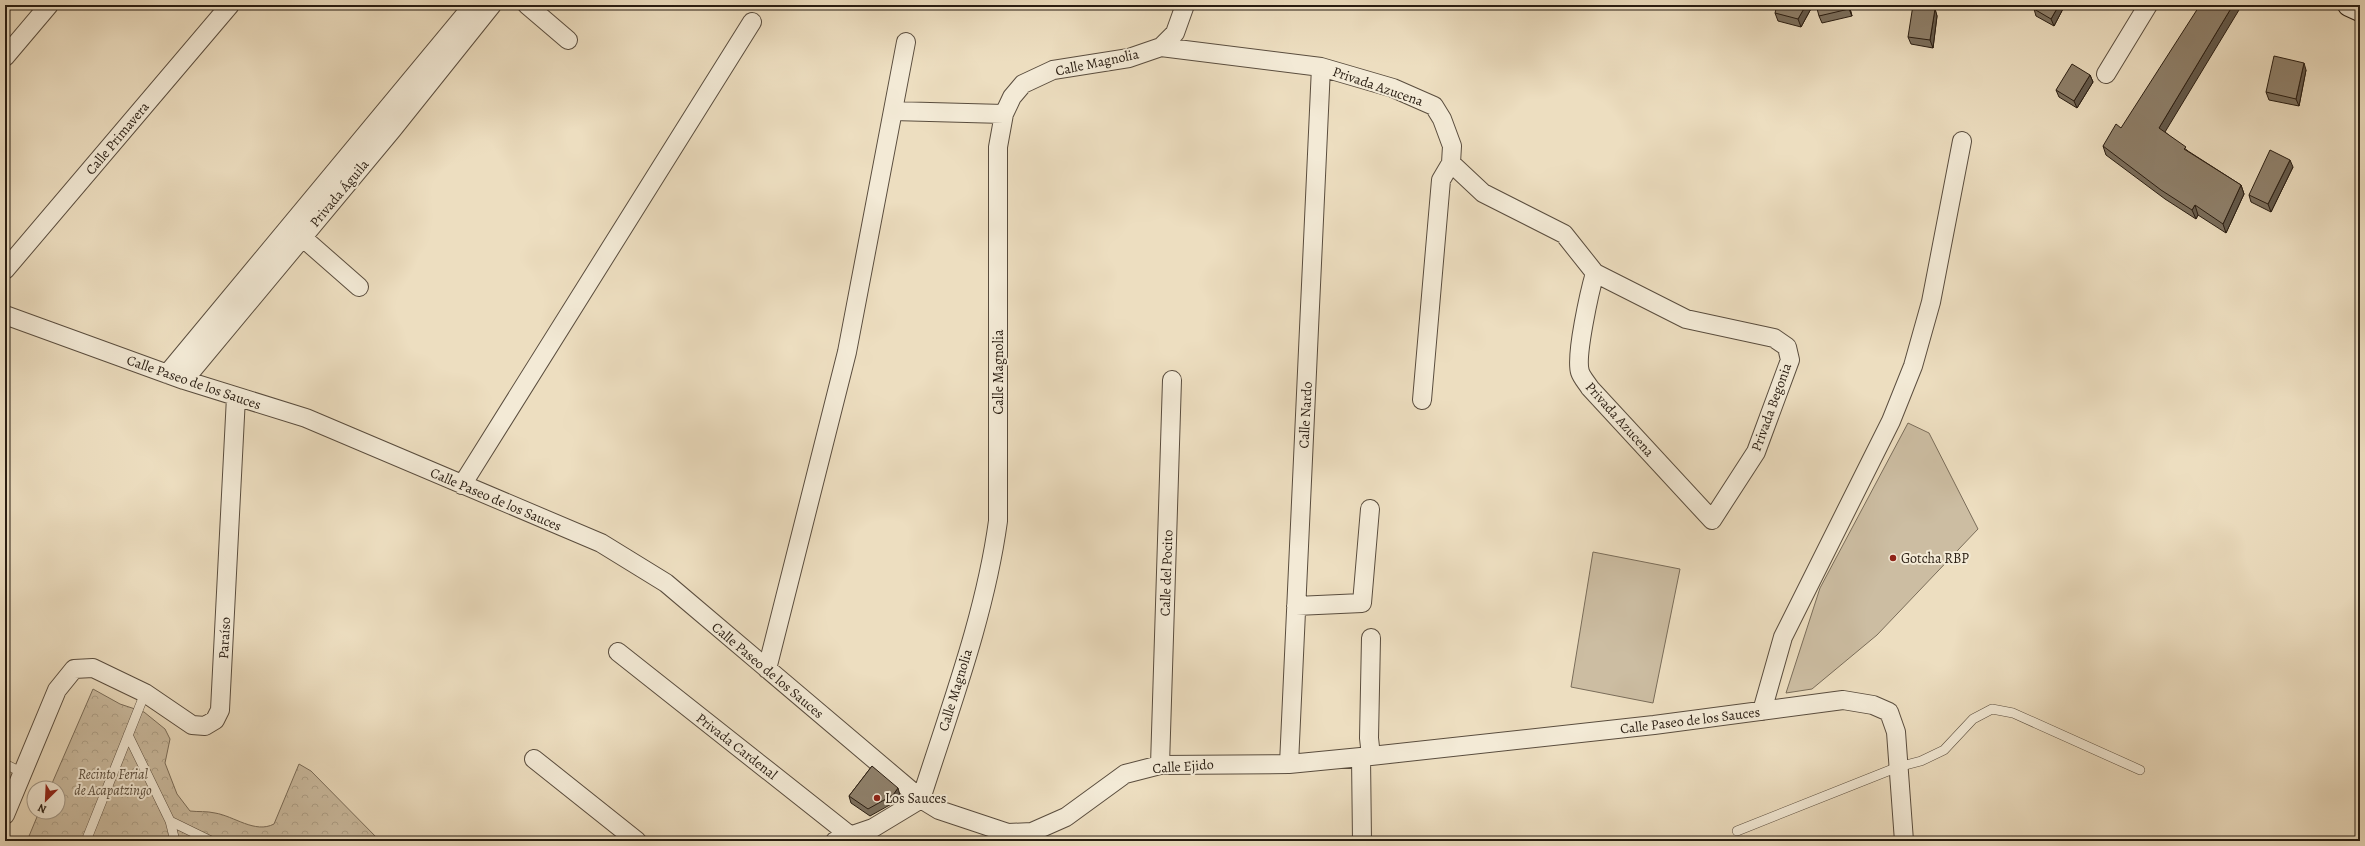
<svg xmlns="http://www.w3.org/2000/svg" width="2365" height="846" font-family="Alegreya,serif">
	<defs>
		<pattern id="park-crowns" width="20" height="18" patternUnits="userSpaceOnUse"><rect width="20" height="18" fill="#ccbda2"/><path d="M2 6a3 3 0 1 1 6 0M12 15a3 3 0 1 1 6 0" fill="none" stroke="#afa28a"/></pattern>
	</defs>
	<rect width="100%" height="100%" fill="#eddec0"/>
	<filter id="stains"><feTurbulence type="fractalNoise" baseFrequency=".005" numOctaves="4"/><feColorMatrix values="0 0 0 0 .2 0 0 0 0 .09 0 0 0 0 .02 0 0 0 .5 -.17"/></filter>
	<radialGradient id="worn" r=".72"><stop offset=".6" stop-color="#630" stop-opacity="0"/><stop offset="1" stop-color="#630" stop-opacity=".3"/></radialGradient>
	<path fill="url(#park-crowns)" stroke="#7a6d5a" d="M93,689L120,704L144,712L165,729L170,739L165,763L177,794L190,811C198,812 207,811 215,813C234,816 255,834 274,824L299,764L311,771L380,841H27L39,812H58V788H50Z"/>
	<path fill="#ccbda2" stroke="#7a6d5a" d="M1908,423L1929,433L1978,529L1877,635L1812,689L1786,693L1820,588Z
		M1593,552L1680,569L1653,703L1571,687Z"/>
	<g fill="none" stroke-linecap="round" stroke-linejoin="round">
		<defs>
			<path id="service" d="M128,735L170,821L175,841
				M5,764L23,773
				M170,821L211,841
				M1737,831L1898,767L1921,761L1944,750L1973,719L1992,709L2013,713L2140,770
				M86,841L145,693"/>
			<path id="minor" d="M527,5L568,40
				M1161,47L1175,33L1185,5
				M5,57L49,5
				M2106,74L2148,5
				M893,111L1004,114
				M1451,163L1483,193L1564,234L1595,273L1686,319L1774,338L1787,347L1790,360L1756,452L1712,520L1590,388C1587,383 1582,378 1580,372C1575,356 1590,290 1595,273
				M302,237L359,287
				M5,270L230,5
				M5,315L184,380L306,418L601,543L666,583L921,799L939,810L1008,833L1032,832L1066,817L1125,774L1160,765L1289,764L1371,756L1654,725L1843,700L1873,705L1889,712L1896,732L1904,841
				M167,374L473,5
				M184,380L392,130L492,5
				M462,485L752,22
				M1296,606L1362,603L1370,509
				M618,652L857,841
				M767,669L847,352L906,42
				M1762,711L1783,637L1891,421L1913,366L1931,302L1962,141
				M1371,756L1369,738L1371,638
				M1361,757L1362,841
				M534,759L637,841
				M1289,764L1321,67
				M1160,765L1172,380
				M921,799C950,708 985,616 998,521V147L1004,114L1012,97L1023,84L1053,70L1129,58L1161,47L1321,67L1393,88L1434,106L1442,119L1452,146L1451,163L1441,180L1422,400
				M5,815L57,690L74,669L93,668L145,693L192,725L205,726L215,720L220,710L236,397
				M835,841L873,828L921,799"/>
			<path id="secondary" d="M2349,5L2360,10"/>
		</defs>
		<use href="#service" stroke="#5a4d3e" stroke-width="10"/>
		<use href="#minor" stroke="#5a4d3e" stroke-width="20"/>
		<use href="#secondary" stroke="#291d12" stroke-width="24"/>
		<use href="#service" stroke="#f3ead6" stroke-width="9"/>
		<use href="#minor" stroke="#f3ead6" stroke-width="18"/>
		<use href="#secondary" stroke="#f3ead6" stroke-width="22"/>
	</g>
	<path fill="#7b6f5d" stroke="#291d12" d="M1813,5L1801,27L1778,21L1775,13Z
		M1849,5L1852,16L1822,23L1819,16Z
		M2036,5H2065L2054,26L2036,16L2034,9Z
		M1935,9L1937,16L1933,48L1911,44L1908,37Z
		M2306,70L2299,106L2269,100L2266,92Z
		M2090,75L2093,82L2077,108L2059,97L2056,90Z
		M2121,128L2165,132L2188,151L2241,185L2244,194L2226,233L2198,215L2196,219L2165,199L2106,155L2103,146Z
		M2293,167L2271,212L2251,202L2249,195Z
		M872,766L900,795L895,802L870,816L851,803L849,796Z"/>
	<path fill="#645a4c" stroke="#291d12" d="M1806,5H1813L1801,27L1798,19Z
		M1848,5H1849L1852,16L1849,9Z
		M2059,5H2065L2054,26L2051,19Z
		M2233,5H2242L2162,137L2159,128Z
		M1935,9L1937,16L1933,48L1930,40Z
		M2304,63L2306,70L2299,106L2296,99Z
		M2090,75L2093,82L2077,108L2074,101Z
		M2290,160L2293,167L2271,212L2268,204Z
		M2241,185L2244,194L2226,233L2223,224Z
		M2195,205L2198,215L2196,219L2192,210Z
		M898,788L900,795L895,802L893,795Z"/>
	<path fill="#8f816c" stroke="#291d12" d="M1777,5H1806L1798,19L1775,13Z
		M1816,5H1848L1849,9L1819,16Z
		M1913,5L1935,9L1930,40L1908,37Z
		M2036,5H2059L2051,19L2034,9Z
		M2200,5H2233L2159,128L2186,147L2184,149L2241,185L2223,224L2195,205L2192,210L2161,190L2103,146L2116,124L2121,128Z
		M2274,56L2304,63L2296,99L2266,92Z
		M2072,64L2090,75L2074,101L2056,90Z
		M2270,150L2290,160L2268,204L2249,195Z
		M872,766L898,788L893,795L868,809L849,796Z"/>
	<g fill="#8f2418" stroke="#f3ead6" stroke-width="1.5">
		<circle cx="1893" cy="558" r="4"/>
		<circle cx="877" cy="798" r="4"/>
	</g>
	<g text-anchor="middle" stroke-width="4" stroke-linejoin="round" paint-order="stroke">
		<g font-size="14" fill="#291d12" stroke="#f3ead6">
			<text transform="translate(1097 62) rotate(-12)" y="5">Calle Magnolia</text>
			<text transform="translate(1378 86) rotate(19)" y="5">Privada Azucena</text>
			<text transform="translate(117 138) rotate(-50)" y="5">Calle Primavera</text>
			<text transform="translate(339 193) rotate(-50)" y="5">Privada Águila</text>
			<text transform="translate(998 372) rotate(-90)" y="5">Calle Magnolia</text>
			<text transform="translate(194 382) rotate(19)" y="5">Calle Paseo de los Sauces</text>
			<text transform="translate(1771 407) rotate(-70)" y="5">Privada Begonia</text>
			<text transform="translate(1305 415) rotate(-87)" y="5">Calle Nardo</text>
			<text transform="translate(1620 419) rotate(48)" y="5">Privada Azucena</text>
			<text transform="translate(496 499) rotate(23)" y="5">Calle Paseo de los Sauces</text>
			<text transform="translate(1166 573) rotate(-88)" y="5">Calle del Pocito</text>
			<text transform="translate(224 638) rotate(-87)" y="5">Paraíso</text>
			<text transform="translate(768 670) rotate(40)" y="5">Calle Paseo de los Sauces</text>
			<text transform="translate(955 690) rotate(-73)" y="5">Calle Magnolia</text>
			<text transform="translate(1690 720) rotate(-7)" y="5">Calle Paseo de los Sauces</text>
			<text transform="translate(737 746) rotate(38)" y="5">Privada Cardenal</text>
			<text transform="translate(1183 766) rotate(-4)" y="5">Calle Ejido</text>
		</g>
		<g font-size="14" fill="#291d12" stroke="#f3ead6" text-anchor="start">
			<text x="1901" y="563">Gotcha RBP</text>
			<text x="885" y="803">Los Sauces</text>
		</g>
		<g font-size="14" font-style="italic" fill="#5a4d3d" stroke="#f3ead6">
			<text x="113" y="779">Recinto Ferial<tspan x="113" dy="16">de Acapatzingo</tspan></text>
		</g>
	</g>
	<rect width="2365" height="846" fill="none" stroke="#eddec0" stroke-width="20"/>
	<rect x="6" y="6" width="2353" height="834" fill="none" stroke="#291d12" stroke-width="2"/>
	<rect x="10" y="10" width="2345" height="826" fill="none" stroke="#291d12"/>
	<g transform="translate(46 800) rotate(204)"><circle r="19" fill="#f3ead6" stroke="#a29888"/>
	<path d="M0-3L7 15L0 10L-7 15Z" fill="#8f2418"/>
	<text y="-6" font-size="11" font-weight="bold" text-anchor="middle" fill="#291d12">N</text>
	</g>
	<rect width="100%" height="100%" filter="url(#stains)"/>
	<rect width="100%" height="100%" fill="url(#worn)"/>
</svg>
